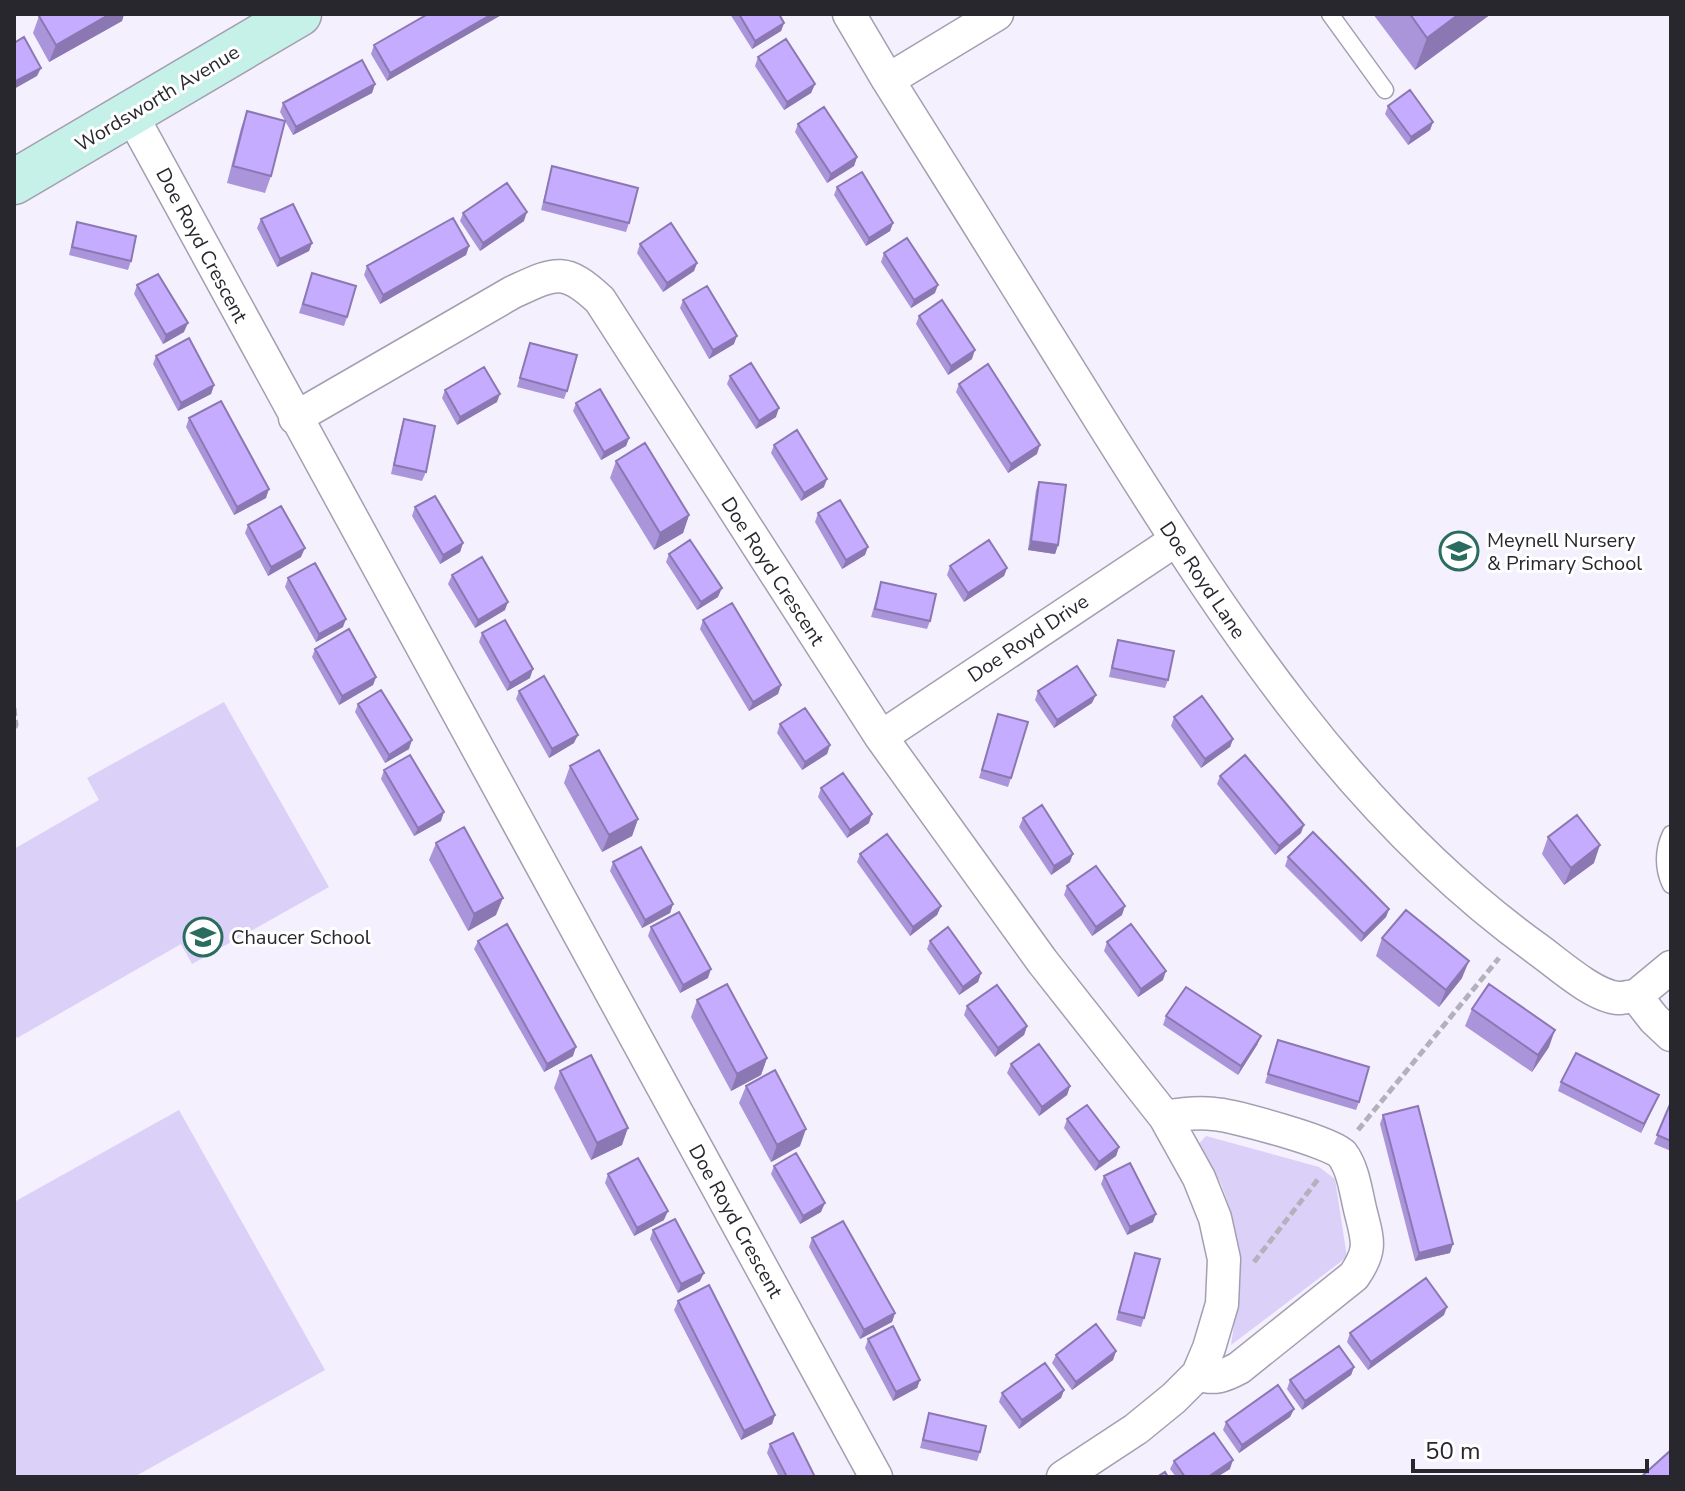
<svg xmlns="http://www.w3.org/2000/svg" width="1685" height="1491" font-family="'Nunito Sans',sans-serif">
	<rect width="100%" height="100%" fill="#f4f0fe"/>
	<path fill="#dbd0f8" d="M224,702L329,887L192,964L181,944L17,1038L14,1033V849L99,800L87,778Z
		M179,1110L325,1370L134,1477H14V1202Z
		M1206,1136L1319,1167L1335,1179L1347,1257L1231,1345C1240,1292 1242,1235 1221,1184C1215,1171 1204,1159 1196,1147Z"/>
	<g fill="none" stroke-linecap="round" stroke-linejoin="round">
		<defs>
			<path id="lane" d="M1330,14L1385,90
				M1671,834C1663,850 1663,869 1671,885"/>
			<path id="street" d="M849,14L888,80C961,196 1034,313 1106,429C1226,620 1350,814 1536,948C1557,963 1593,996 1618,998C1624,998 1631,996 1636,996
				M888,80L997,14
				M131,114L876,1477
				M295,418L513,292C555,273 564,266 600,300L881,737L1042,961L1165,1117L1199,1178L1215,1218L1224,1259L1222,1304L1209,1348L1198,1374L1174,1398L1136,1429L1063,1477
				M881,737L1176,540
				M1636,996L1654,1019L1671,1035
				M1636,996L1671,967
				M1165,1117C1181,1114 1197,1112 1214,1114C1232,1115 1334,1143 1342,1154C1354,1170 1356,1194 1361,1213C1368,1241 1372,1250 1354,1276L1239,1368C1224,1376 1214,1380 1198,1374"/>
			<path id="secondary" d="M14,182L299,14"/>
		</defs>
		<use href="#lane" stroke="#a49fb0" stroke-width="19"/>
		<use href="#street" stroke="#a49fb0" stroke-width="35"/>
		<use href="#secondary" stroke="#a49fb0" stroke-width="47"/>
		<path stroke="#b4b0bc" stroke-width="5" stroke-dasharray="8 4" stroke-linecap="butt" d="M14,708L16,725L14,729
			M1358,1130L1499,958
			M1254,1262L1319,1178"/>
		<use href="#lane" stroke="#fff" stroke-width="16"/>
		<use href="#street" stroke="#fff" stroke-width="32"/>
		<use href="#secondary" stroke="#c6f1e8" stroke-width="44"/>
	</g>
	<path fill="#aa94da" d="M43,14H124L122,21L49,62L33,33L39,16Z
		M428,14H503L387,81L371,54L374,45Z
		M730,14H779L784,23L781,31L752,49Z
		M1373,14H1491L1415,70Z
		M758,57L815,84L811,93L784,110L755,66Z
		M375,84L372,93L293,135L280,112L283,103Z
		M1388,106L1433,122L1430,130L1408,145L1385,114Z
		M247,111L271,176L265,193L227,183L241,128Z
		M798,124L857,157L854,166L827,183L795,132Z
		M552,166L629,223L626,232L541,210Z
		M837,187L893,223L890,231L866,246L834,195Z
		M463,213L524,221L480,251L460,221Z
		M261,219L312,243L309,251L277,267L257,228Z
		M77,222L131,261L128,270L69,255Z
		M640,244L697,263L694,271L663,292L637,253Z
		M469,246L466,255L380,304L364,275L367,266Z
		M884,253L935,293L911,308L881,262Z
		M312,273L347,317L344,326L299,313Z
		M137,285L184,332L163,344L134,294Z
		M683,300L734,344L709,359L680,308Z
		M919,316L972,359L948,375L916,324Z
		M530,343L567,391L564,399L517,387Z
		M156,356L214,385L211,394L178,411L153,364Z
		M730,376L776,417L756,429L727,384Z
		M959,384L1037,454L1008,473L956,392Z
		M445,390L497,402L457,425L442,398Z
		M576,403L629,438L626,446L601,460L573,411Z
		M189,418L266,498L234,515L186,427Z
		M404,419L426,472L422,481L391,474L401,428Z
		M774,445L824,487L801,501L771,453Z
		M616,461L689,515L683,533L654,550L610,478Z
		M1039,482L1058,545L1055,554L1028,550L1036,490Z
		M415,507L463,543L460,552L440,564L412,516Z
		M818,513L865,555L842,569L815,522Z
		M248,525L301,557L268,576L245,533Z
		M669,554L718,597L697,610L666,562Z
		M950,566L1007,568L1004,576L964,602L947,575Z
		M452,575L505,610L475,628L448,584Z
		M288,578L343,627L316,642L285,587Z
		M881,582L930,621L927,629L871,617Z
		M703,620L781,685L778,694L749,711L700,629Z
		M482,633L530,678L507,691L479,642Z
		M1118,640L1168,680L1165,688L1109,677L1115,649Z
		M315,649L376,677L373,685L339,705L312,657Z
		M519,691L574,743L549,758L516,699Z
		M1038,691L1092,703L1054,728L1035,700Z
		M358,704L409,749L385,763L355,712Z
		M998,714L1011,778L1008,787L979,778Z
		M1174,717L1233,739L1230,747L1201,768L1171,726Z
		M780,724L830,745L827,754L802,770L777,733Z
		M570,766L638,819L632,836L602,852L564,783Z
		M384,770L441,821L414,836L381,779Z
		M1220,776L1301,833L1275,855L1217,784Z
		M821,788L869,823L847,838L818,797Z
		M1023,818L1070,862L1051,875L1019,827Z
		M1548,837L1594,863L1564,885L1542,854Z
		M436,843L496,915L468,931L429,860Z
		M860,854L941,906L937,915L910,936L857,862Z
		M1288,857L1389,909L1386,917L1361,942L1285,866Z
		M613,862L673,904L670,913L642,928L610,871Z
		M1067,886L1122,915L1092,936L1064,895Z
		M651,927L708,978L680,993L648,936Z
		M1382,938L1462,978L1439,1007L1376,956Z
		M478,941L573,1056L544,1072L474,949Z
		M930,941L981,973L978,982L959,995L927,949Z
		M1107,942L1163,980L1138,997L1104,951Z
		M697,1000L767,1058L761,1075L731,1091L691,1017Z
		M967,1006L1027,1026L1024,1035L995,1057L964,1015Z
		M1472,1009L1549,1047L1532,1072L1465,1026Z
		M1166,1016L1261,1036L1257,1045L1238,1075L1163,1025Z
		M1275,1049L1359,1102L1356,1110L1265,1083Z
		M1011,1064L1070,1086L1067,1095L1039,1116L1007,1073Z
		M560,1071L622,1145L591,1160L554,1088Z
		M1561,1082L1659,1095L1641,1133L1558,1091Z
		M746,1086L800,1146L771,1162L739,1103Z
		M1671,1102V1151L1654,1144Z
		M1383,1115L1450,1253L1415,1261L1380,1124Z
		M1067,1119L1119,1147L1116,1156L1095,1171L1064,1128Z
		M774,1166L821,1212L800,1224L771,1174Z
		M608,1174L664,1220L634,1236L605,1183Z
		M1104,1176L1153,1222L1127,1235L1101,1184Z
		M653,1230L700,1281L678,1293L650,1239Z
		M812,1238L895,1313L892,1322L860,1339L809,1247Z
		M1135,1253L1144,1318L1141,1327L1116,1320Z
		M678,1301L775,1415L772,1424L741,1440L674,1310Z
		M1444,1315L1368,1370L1347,1342L1350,1333Z
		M868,1339L920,1380L917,1388L893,1401L865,1348Z
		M1116,1351L1113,1360L1072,1390L1052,1363L1056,1355Z
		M1354,1367L1351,1375L1302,1410L1287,1389L1290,1380Z
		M1064,1390L1061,1398L1019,1429L999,1402L1002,1393Z
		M1294,1409L1290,1417L1239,1453L1223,1430L1226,1422Z
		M929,1413L980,1452L977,1461L920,1448Z
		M770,1444L815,1477H779L767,1453Z
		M1174,1461L1230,1469L1217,1477H1176L1170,1469Z"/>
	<path fill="#8b78b2" d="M110,14H124L122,21L49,62L56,45Z
		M492,14H503L387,81L390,73Z
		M1459,14H1491L1415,70L1427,38Z
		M784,23L781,31L752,49L755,41Z
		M41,68L37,76L14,89V82Z
		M375,84L372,93L293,135L296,127Z
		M815,84L811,93L784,110L787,102Z
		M1433,122L1430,130L1408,145L1411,137Z
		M857,157L854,166L827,183L831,174Z
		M527,212L524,221L480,251L483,243Z
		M893,223L890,231L866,246L869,238Z
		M312,243L309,251L277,267L280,259Z
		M469,246L466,255L380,304L383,295Z
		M697,263L694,271L663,292L667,283Z
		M938,285L935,293L911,308L914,300Z
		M188,323L184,332L163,344L166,335Z
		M737,336L734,344L709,359L713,350Z
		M975,350L972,359L948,375L951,366Z
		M214,385L211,394L178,411L181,403Z
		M500,394L497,402L457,425L460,417Z
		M779,408L776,417L756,429L759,421Z
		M629,438L626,446L601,460L604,452Z
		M1040,445L1037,454L1008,473L1011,464Z
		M827,479L824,487L801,501L804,493Z
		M269,489L266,498L234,515L237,507Z
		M689,515L683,533L654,550L660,533Z
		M1031,541L1058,545L1055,554L1028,550Z
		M463,543L460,552L440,564L443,555Z
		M868,547L865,555L842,569L846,560Z
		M305,548L301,557L268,576L271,567Z
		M1007,568L1004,576L964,602L968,593Z
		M722,588L718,597L697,610L701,602Z
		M508,602L505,610L475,628L478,620Z
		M346,619L343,627L316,642L319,634Z
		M533,669L530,678L507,691L510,683Z
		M376,677L373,685L339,705L342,696Z
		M781,685L778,694L749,711L753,702Z
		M1096,695L1092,703L1054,728L1057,720Z
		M578,735L574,743L549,758L552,749Z
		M1233,739L1230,747L1201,768L1205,759Z
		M412,740L409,749L385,763L389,755Z
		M830,745L827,754L802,770L805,762Z
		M444,812L441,821L414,836L418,828Z
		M872,814L869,823L847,838L850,830Z
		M638,819L632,836L602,852L609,835Z
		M1304,825L1301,833L1275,855L1279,846Z
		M1600,845L1594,863L1564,885L1571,868Z
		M1073,854L1070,862L1051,875L1054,866Z
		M503,898L496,915L468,931L474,914Z
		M673,904L670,913L642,928L645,920Z
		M941,906L937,915L910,936L913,927Z
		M1125,906L1122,915L1092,936L1096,927Z
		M1389,909L1386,917L1361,942L1364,934Z
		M1469,961L1462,978L1439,1007L1446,990Z
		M711,969L708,978L680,993L683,985Z
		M1166,971L1163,980L1138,997L1141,989Z
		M981,973L978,982L959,995L963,987Z
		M1027,1026L1024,1035L995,1057L998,1048Z
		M1555,1030L1549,1047L1532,1072L1538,1055Z
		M1261,1036L1257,1045L1238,1075L1241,1066Z
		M576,1047L573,1056L544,1072L547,1064Z
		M767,1058L761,1075L731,1091L737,1074Z
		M1070,1086L1067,1095L1039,1116L1042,1107Z
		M1659,1095L1655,1104L1641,1133L1644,1124Z
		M628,1128L622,1145L591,1160L597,1143Z
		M806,1129L800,1146L771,1162L777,1145Z
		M1119,1147L1116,1156L1095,1171L1099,1162Z
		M825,1203L821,1212L800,1224L803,1216Z
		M668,1211L664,1220L634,1236L637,1228Z
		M1156,1214L1153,1222L1127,1235L1130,1227Z
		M1453,1244L1450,1253L1415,1261L1419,1253Z
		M704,1273L700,1281L678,1293L681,1284Z
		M1447,1307L1444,1315L1368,1370L1371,1362Z
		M895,1313L892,1322L860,1339L864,1330Z
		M1116,1351L1113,1360L1072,1390L1076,1382Z
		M1354,1367L1351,1375L1302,1410L1305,1401Z
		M920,1380L917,1388L893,1401L896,1392Z
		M1064,1390L1061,1398L1019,1429L1022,1420Z
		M1294,1409L1290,1417L1239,1453L1242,1445Z
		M775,1415L772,1424L741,1440L744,1431Z
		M1233,1460L1230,1469L1217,1477H1208Z"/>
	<path fill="#c6acfe" stroke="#8b78b2" stroke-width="2" d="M43,14H110L56,45L39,16Z
		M428,14H492L390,73L374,45Z
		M739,14H779L784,23L755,41Z
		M1410,14H1459L1427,38Z
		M24,37L41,68L14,82V43Z
		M786,39L815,84L787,102L758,57Z
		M362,60L375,84L296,127L283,103Z
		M1410,90L1433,122L1411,137L1388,106Z
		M824,107L857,157L831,174L798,124Z
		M247,111L285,121L271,176L233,166Z
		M552,166L638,188L629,223L544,202Z
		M862,172L893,223L869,238L837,187Z
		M507,183L527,212L483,243L463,213Z
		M293,204L312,243L280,259L261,219Z
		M453,218L469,246L383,295L367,266Z
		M77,222L136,236L131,261L72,247Z
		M671,223L697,263L667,283L640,244Z
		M907,238L938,285L914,300L884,253Z
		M312,273L356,286L347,317L303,304Z
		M158,274L188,323L166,335L137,285Z
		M707,286L737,336L713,350L683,300Z
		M942,300L975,350L951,366L919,316Z
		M189,338L214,385L181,403L156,356Z
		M530,343L577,355L567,391L520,378Z
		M751,363L779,408L759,421L730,376Z
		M988,364L1040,445L1011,464L959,384Z
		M484,367L500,394L460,417L445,390Z
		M600,389L629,438L604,452L576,403Z
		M221,401L269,489L237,507L189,418Z
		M404,419L435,426L426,472L394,465Z
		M797,430L827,479L804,493L774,445Z
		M645,443L689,515L660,533L616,461Z
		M1039,482L1066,485L1058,545L1031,541Z
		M435,496L463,543L443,555L415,507Z
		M840,500L868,547L846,560L818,513Z
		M281,506L305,548L271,567L248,525Z
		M690,540L722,588L701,602L669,554Z
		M989,540L1007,568L968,593L950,566Z
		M482,557L508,602L478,620L452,575Z
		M315,563L346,619L319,634L288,578Z
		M881,582L936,594L930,621L875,609Z
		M732,603L781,685L753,702L703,620Z
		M505,620L533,669L510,683L482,633Z
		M349,629L376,677L342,696L315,649Z
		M1118,640L1174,651L1168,680L1112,668Z
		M1077,666L1096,695L1057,720L1038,691Z
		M544,676L578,735L552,749L519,691Z
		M381,690L412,740L389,755L358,704Z
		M1202,696L1233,739L1205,759L1174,717Z
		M805,708L830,745L805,762L780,724Z
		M998,714L1028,722L1011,778L982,770Z
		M599,750L638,819L609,835L570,766Z
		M410,755L444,812L418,828L384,770Z
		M1245,755L1304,825L1279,846L1220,776Z
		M843,773L872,814L850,830L821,788Z
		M1042,805L1073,854L1054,866L1023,818Z
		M1577,815L1600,845L1571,868L1548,837Z
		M464,827L503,898L474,914L436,843Z
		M1313,832L1389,909L1364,934L1288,857Z
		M887,834L941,906L913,927L860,854Z
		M641,847L673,904L645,920L613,862Z
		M1096,866L1125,906L1096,927L1067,886Z
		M1406,910L1469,961L1446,990L1382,938Z
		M679,912L711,969L683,985L651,927Z
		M507,924L576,1047L547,1064L478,941Z
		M1131,924L1166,971L1141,989L1107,942Z
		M948,927L981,973L963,987L930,941Z
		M727,984L767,1058L737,1074L697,1000Z
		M1489,984L1555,1030L1538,1055L1472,1009Z
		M997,985L1027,1026L998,1048L967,1006Z
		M1186,987L1261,1036L1241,1066L1166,1016Z
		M1278,1040L1369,1067L1359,1102L1268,1074Z
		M1039,1044L1070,1086L1042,1107L1011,1064Z
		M1576,1053L1659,1095L1644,1124L1561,1082Z
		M591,1055L628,1128L597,1143L560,1071Z
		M775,1070L806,1129L777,1145L746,1086Z
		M1671,1102V1141L1657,1135Z
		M1087,1105L1119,1147L1099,1162L1067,1119Z
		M1418,1106L1453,1244L1419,1253L1383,1115Z
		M796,1153L825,1203L803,1216L774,1166Z
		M638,1158L668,1211L637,1228L608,1174Z
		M1130,1163L1156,1214L1130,1227L1104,1176Z
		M675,1219L704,1273L681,1284L653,1230Z
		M843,1221L895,1313L864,1330L812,1238Z
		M1135,1253L1160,1259L1144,1318L1119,1312Z
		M1426,1278L1447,1307L1371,1362L1350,1333Z
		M709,1285L775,1415L744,1431L678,1301Z
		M1096,1324L1116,1351L1076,1382L1056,1355Z
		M893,1326L920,1380L896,1392L868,1339Z
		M1339,1346L1354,1367L1305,1401L1290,1380Z
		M1045,1363L1064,1390L1022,1420L1002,1393Z
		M1278,1385L1294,1409L1242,1445L1226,1422Z
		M929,1413L986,1426L980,1452L923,1440Z
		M793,1433L815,1477H787L770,1444Z
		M1214,1433L1233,1460L1208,1477H1185L1174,1461Z
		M1670,1451L1671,1452V1477H1641Z
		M1165,1472L1168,1477H1157Z"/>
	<defs>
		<symbol id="school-ring" viewBox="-11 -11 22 22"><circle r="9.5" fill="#fff" stroke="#2a6d5f" stroke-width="1.5"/><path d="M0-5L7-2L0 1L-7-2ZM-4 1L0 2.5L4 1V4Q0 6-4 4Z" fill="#2a6d5f"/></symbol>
	</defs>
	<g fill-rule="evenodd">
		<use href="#school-ring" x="1437" y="529" width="44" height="44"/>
		<use href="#school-ring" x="181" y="915" width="44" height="44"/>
	</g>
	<g text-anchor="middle" stroke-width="6" stroke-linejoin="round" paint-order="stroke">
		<g font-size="20" fill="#29272e" stroke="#fff">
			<text transform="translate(157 98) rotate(-31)" y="7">Wordsworth Avenue</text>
			<text transform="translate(202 245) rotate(62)" y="7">Doe Royd Crescent</text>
			<text transform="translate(773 571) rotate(57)" y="7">Doe Royd Crescent</text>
			<text transform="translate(1203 580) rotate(56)" y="7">Doe Royd Lane</text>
			<text transform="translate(1028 638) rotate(-34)" y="7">Doe Royd Drive</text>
			<text transform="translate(736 1221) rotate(61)" y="7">Doe Royd Crescent</text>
		</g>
		<g font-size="20" fill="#29272e" stroke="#fff" text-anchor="start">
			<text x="1487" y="547">Meynell Nursery<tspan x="1487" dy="23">&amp; Primary School</tspan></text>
			<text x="231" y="944">Chaucer School</text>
		</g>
	</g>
	<rect width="1685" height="1491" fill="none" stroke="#29272e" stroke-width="32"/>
	<path d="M1413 1459v12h234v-12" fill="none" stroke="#29272e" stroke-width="4"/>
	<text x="1425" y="1459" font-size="24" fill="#29272e" stroke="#ffffff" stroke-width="6" paint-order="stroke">50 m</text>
</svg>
